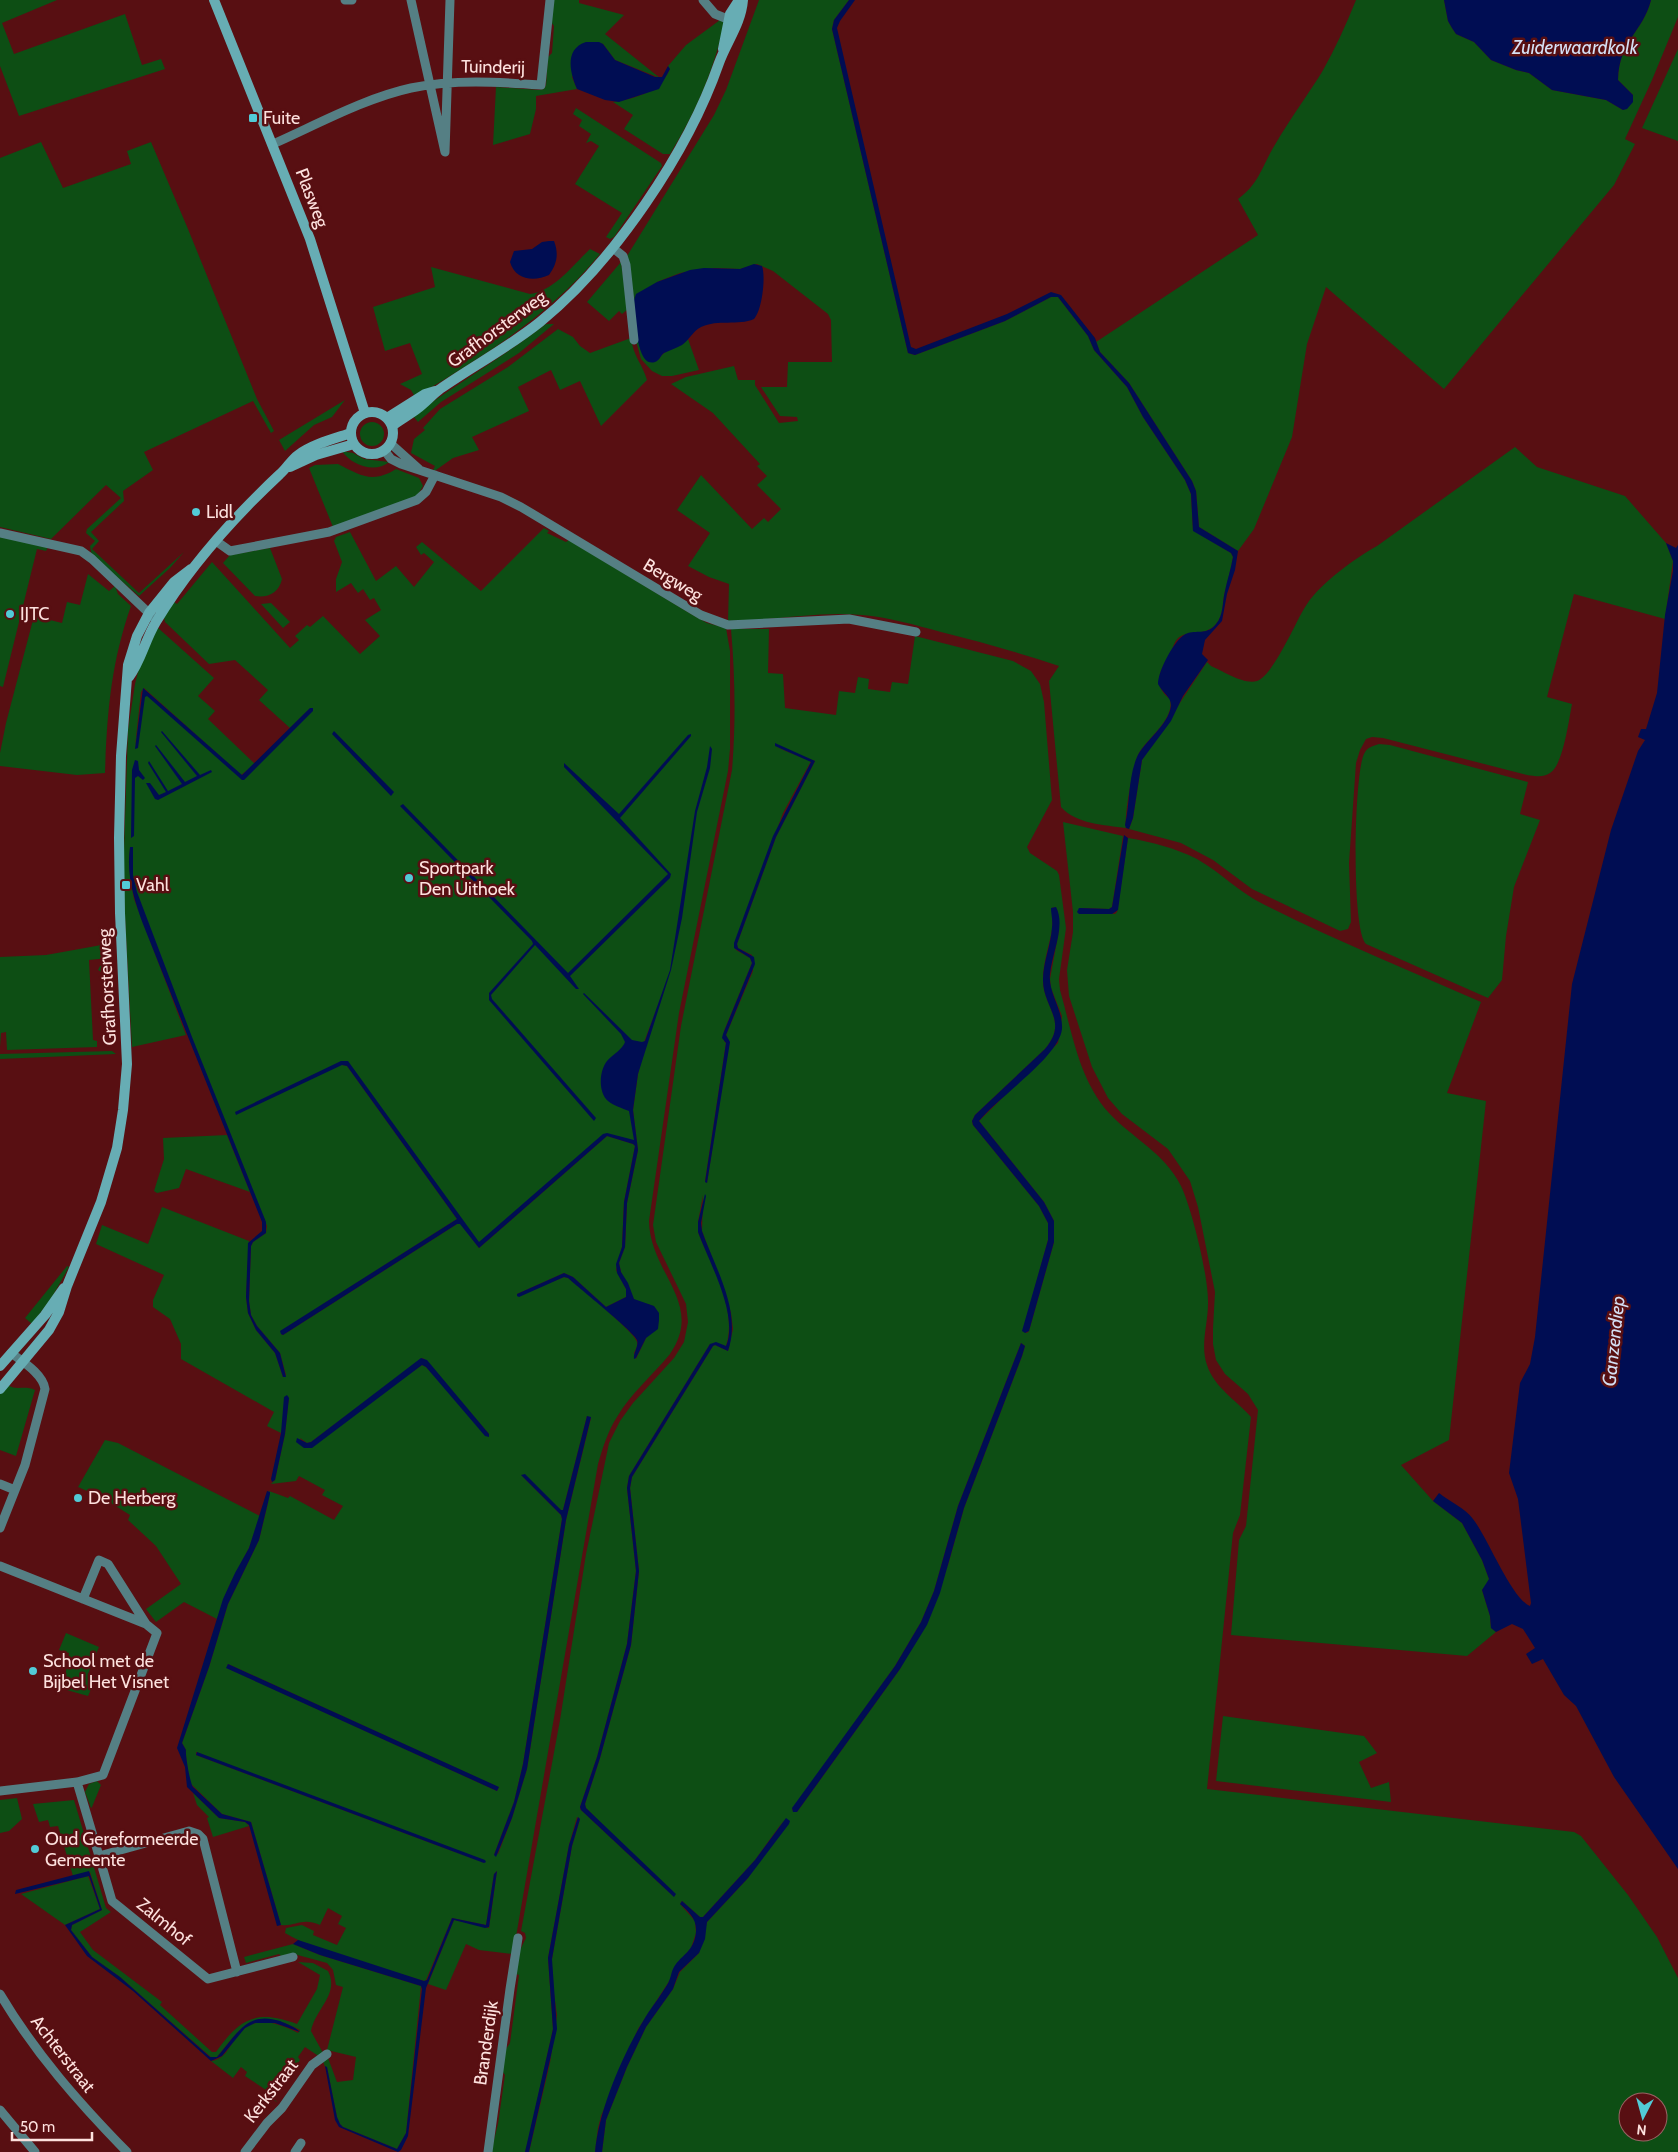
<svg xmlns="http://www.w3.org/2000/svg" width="1678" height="2152" font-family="Cabin,sans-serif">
	<rect width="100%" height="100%" fill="#580f12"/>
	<path fill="#0d4e14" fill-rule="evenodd" d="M0,0H57L2,23L14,54L125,14L142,65L161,59L165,69L19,116L0,66Z
		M554,0H579V3L624,15L605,34L660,78L615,60L603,44L595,42L572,77L577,89L536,96V109L530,134L493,145L496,87L539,90L544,89L546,85L548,57L552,53L554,26L551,22Z
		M759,0H849L834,20L832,29L908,353L915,355L1005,321L1051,297H1058L1088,336L1094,350L1127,387L1143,417L1185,480L1191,494L1193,530L1231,553L1233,557C1231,569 1228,580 1225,591C1222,602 1224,615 1216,624C1206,636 1193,630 1181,636C1174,640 1174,646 1171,652C1162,668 1150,684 1170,699C1175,720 1147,738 1138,755C1133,766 1124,816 1126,828C1104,825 1076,824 1061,807L1049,681L1059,666C1020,653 981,642 941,632C915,625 888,617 862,615C818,611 773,621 728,621L729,584L709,577L688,566L710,533L677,510L701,475L752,529L764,518L768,522L781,509L757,485L767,476L757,466L760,464L713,413L671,384L686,377L734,366L738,380H755V385L779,423L798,421L797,417L780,416L761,387H787L788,362H832L831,320L828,314L773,271L757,264L740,269L715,268L680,273L657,282L659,359C665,348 680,348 688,339L699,370L672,376H662L652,371L641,359L636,341L627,256L714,115L726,90Z
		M1356,0H1444L1448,21L1452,28L1456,34L1474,42L1491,60L1516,70L1529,73L1552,90L1606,100L1623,110L1633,95L1618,80C1619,40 1643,32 1651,0H1678V17L1652,80L1625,139L1635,144L1614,185L1444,389L1326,287L1307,344L1292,437L1254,529L1238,551L1199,527L1196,491L1192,481L1129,383L1100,352L1096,342L1258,235L1238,199C1260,183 1262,165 1276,143C1290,119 1307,96 1322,72C1335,49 1346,25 1356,0Z
		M720,20L725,21C713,72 697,110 670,154H663L624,129L633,115L613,102C637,98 660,92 670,69L668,66L686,45Z
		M1678,49V141L1642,128Z
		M576,108L661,163L662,166L614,237L610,239L606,237L622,213L575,184L599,146L591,141L586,143L591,134L579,126L582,120L573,114Z
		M41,142L63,188L131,164L127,151L151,142L188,229L257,399L274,431L271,433L253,401L144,452L153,470L123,491L124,501L91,532L99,541L92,549L139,593L184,552L170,568L139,596L92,556L90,546L95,541L86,533L87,529L121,498L106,485L51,539L0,527V158Z
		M590,249L600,254C548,317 485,355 415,397L411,390L400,384L422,374L410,343L385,351L373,307L435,287L431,267L530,294C554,291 573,265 590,249Z
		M621,262L628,309L622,314L619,311L609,321L587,302Z
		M546,324H554L519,353L441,402L418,422L413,416C456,384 503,357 546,324Z
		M558,329L573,337L580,346L590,353L631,338C633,356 643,365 647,380L601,426L580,381L560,390L551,370L518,387L529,411L472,437L479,450L453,458L436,470H433L435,466L411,453L414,439L425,430L423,428L440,409L508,367Z
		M345,400L332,417L314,425L285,451L279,440Z
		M360 434a12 12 0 1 1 24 0a12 12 0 1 1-24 0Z
		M1515,447L1537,467L1625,496L1666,543L1673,561L1665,619L1574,594L1547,697L1572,704C1569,719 1563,766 1550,773C1543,778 1535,776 1527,775L1383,738L1372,737L1366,739L1360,750L1356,763L1349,863L1351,922L1348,929L1340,931L1252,889L1213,860L1181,843L1129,829L1133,818L1142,760L1207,662L1211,666C1223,671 1244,685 1257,681C1268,677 1281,652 1287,641C1294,629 1299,616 1307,604C1322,582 1354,559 1377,546Z
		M342,451L353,453L364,459L389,462C375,474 351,465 342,451Z
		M338,464C360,475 372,484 396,469L419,478L423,486L417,496L333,527L309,468L315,465Z
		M544,528L549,531L547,533L566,542L569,540L691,614L707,623L726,628L730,651V749L728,771L679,1013L649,1221C650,1274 705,1303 670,1354C653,1375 631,1393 617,1417C608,1431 603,1447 598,1464L513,1954L479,1950L466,1944L446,1990L428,1984L454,1920L489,1928L497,1871L494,1874L486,1925L452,1918L426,1980L424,1981C382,1968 322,1955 285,1933L286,1928L302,1925L314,1931L313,1935L337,1945L346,1928L338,1924L342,1916L328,1908L320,1925C302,1917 295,1927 281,1925L251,1822L222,1814L190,1783C189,1776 185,1754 186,1750L182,1743L209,1667L228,1604L259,1540L268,1503L269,1491L288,1498L290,1496L334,1520L343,1506L322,1495L325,1490L299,1476L296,1481L271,1484L275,1480L285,1434L289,1396L281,1433L267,1426L274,1412L181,1359V1344L170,1319L153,1307V1300L164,1275L96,1244L102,1225L148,1244L162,1207L249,1241L246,1297L248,1313L256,1330L275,1353L283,1377L286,1375L280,1353L257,1326L251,1315L249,1301L251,1246L253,1242L266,1233L267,1226L222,1118L133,888L129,849L130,878L134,899L186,1035L132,1047L123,880L128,730L135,684L140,664L157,627L214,678L198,696L215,711L208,719L255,764L241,775L144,688L141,692L135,747L144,691L243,778L310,708L290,728L259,700L268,690L235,660L209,664L165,622L164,617L174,602L177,604L212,562L290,648L299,640L295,636L307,625L310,627L323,616L360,654L380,636L365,620L381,610L374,598L370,600L363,589L358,593L351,583L336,592V579L342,562L334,541L336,537L350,532L376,581L396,566L414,587L434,562L424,553L421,555L416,547L422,542L481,591ZM669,976L643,1053L638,1074L633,1110L638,1150L627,1203L625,1247L619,1263L621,1272L633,1299C647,1307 657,1300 659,1320L646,1338L636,1359L634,1353C636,1349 638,1346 637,1342C636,1333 579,1287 568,1278L564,1277L517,1296V1294L564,1273L573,1277L606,1307L626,1297V1289L616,1270L622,1247L624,1202L635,1146L633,1144L607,1136L479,1248L460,1223L457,1224L283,1335L281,1334V1331L457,1219L347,1066L342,1065L343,1063L349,1065L479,1245L604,1135L636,1143L629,1082ZM423,1358L489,1434V1436L426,1367L422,1365L304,1448L300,1438L307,1443L311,1442ZM587,1416L591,1418L566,1520L527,1769L512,1818L498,1854L494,1855L514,1802L523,1764L562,1519L561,1515L521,1475L561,1510H563ZM228,1664L498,1787H499L497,1791L227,1668ZM196,1752L484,1863L196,1755Z
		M0,536L48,547L46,551L37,549L3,687L0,686Z
		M270,548L282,579C279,593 268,598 255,596L223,563L230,555Z
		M88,574L109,591L115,586L118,594L131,606C111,663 107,713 105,773L77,775L0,766V753L6,723L34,616L62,623L67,602L80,605Z
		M271,603L290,622L283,628L261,604Z
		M731,629H769L768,673L783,674L785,708L836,715L839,691L855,693L858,677L869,679L868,689L890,692L892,682L908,684L915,636L1013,661L1031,671L1040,684L1044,702L1052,800L1027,847L1030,853L1057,871L1059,875L1066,928L1059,979L1060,990C1072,1032 1079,1080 1109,1113C1132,1138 1165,1153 1181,1186C1192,1209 1209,1278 1208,1304C1208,1324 1200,1345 1207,1365C1214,1387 1236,1400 1251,1417L1240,1515L1233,1533L1207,1789L1574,1832L1581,1836L1628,1895L1657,1937L1678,1978V2152H602L606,2120L627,2067L646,2027L673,1989L680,1972L699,1953L707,1922L748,1878L784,1820L755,1860L703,1917H700L682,1901L680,1904L695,1921L696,1933L691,1948L681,1960L668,1983L638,2029L601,2116L598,2128L595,2152H529L550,2063L557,2015L551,1972L552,1959L572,1846L580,1819L577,1817L569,1845L548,1958L553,2029L528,2142L525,2152H491L498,2124L505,2075L502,2071L504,2052L510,2043L519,1975L516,1974L518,1954L526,1938L525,1933L521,1931L560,1720L586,1554L609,1443L620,1421L633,1403L674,1358L684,1342L688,1322L686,1304L656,1242L653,1225L681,1026L732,770C736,723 735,675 731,629ZM775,747L815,761L776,837L737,944L738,948L752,955L753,971L726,1035L729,1042L707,1183L705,1181L726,1043L724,1041V1031L752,963L750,958L736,950L734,946L783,813L811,761ZM1053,907L1057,909L1059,930L1050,979L1051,988L1062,1016L1058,1043L979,1121L1044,1202L1054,1221V1242L1029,1331L1027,1333L1023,1331L1048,1240V1223L1039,1206L973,1125L972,1121L975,1115L1045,1049C1069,1021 1043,1008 1043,980C1043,963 1049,946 1052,930C1053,922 1052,914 1053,907ZM703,1195L702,1231L720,1279L731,1313L733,1329L728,1351L715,1345L713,1346L632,1477L630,1488L639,1571L631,1645L600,1758L585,1804L586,1808L674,1897L580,1809V1807L597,1757L627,1644L636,1571L627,1488L629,1476L710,1344L726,1346C738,1309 711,1266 698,1232V1222ZM1021,1343L1025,1346L1022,1356L964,1508L948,1565L900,1669L797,1812L792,1810L895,1666L921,1622L934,1591L958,1506ZM1628,2102H1658V2132H1628Z
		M1379,744L1390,745L1528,782L1520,814L1540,820L1514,887L1506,936L1502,980L1488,998L1366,944C1351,930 1354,774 1364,754C1367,747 1373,746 1379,744Z
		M1063,822L1123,836L1112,907L1109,909L1079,908L1115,914L1117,912L1128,838C1152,842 1175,848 1197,859C1220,872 1239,892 1263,904C1334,940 1408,970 1481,1002L1447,1093L1486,1101L1449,1440L1401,1465L1433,1501L1462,1523L1482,1560L1489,1579L1488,1584L1482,1590L1490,1616L1491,1628L1496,1632L1467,1656L1231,1635L1239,1540L1246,1526L1258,1410L1248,1394L1225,1374L1216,1360L1213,1344V1328L1215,1292L1198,1207L1190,1181L1168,1149L1122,1114L1108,1098L1092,1067L1069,996L1067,970L1073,932V912Z
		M107,944L108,958L89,960L93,1040L97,1041V1047L7,1050L6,1032L1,1033L0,1047V957L46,955Z
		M108,964L112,1034H109L106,975L98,970L100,966Z
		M112,1051L116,1054L0,1059V1054Z
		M227,1135L250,1192L186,1169L179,1188L157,1193L154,1191L164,1159L163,1138Z
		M67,1266L69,1267L52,1297L32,1324L25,1318Z
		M8,1385C16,1391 25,1385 35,1390L16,1456L0,1450V1394Z
		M105,1440L118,1443L260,1516L249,1548L229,1586L217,1619L184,1602L156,1622L146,1609L181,1584L156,1546L128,1520L130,1515L101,1497L78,1487Z
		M66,1633L99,1647L88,1674L96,1678L88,1696L63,1689L69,1653L59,1650Z
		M1223,1716L1364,1736L1377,1753L1359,1762L1371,1788L1389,1782L1391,1802L1216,1781Z
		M97,1781L101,1785L92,1807L91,1808L85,1792L89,1784Z
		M193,1793L219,1818L245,1822L249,1826L213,1837L207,1818L209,1817L197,1805Z
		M17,1798L22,1819L9,1831L0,1833V1800Z
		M74,1800L106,1908L111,1912L80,1932L93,1950L162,2002L160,2005L212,2052H216C240,2018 256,2009 297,2024L317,1989L320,1975L298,1962L313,1963L328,1971C340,1994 315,2009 311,2031L323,2053L320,2057L305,2047L298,2057L300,2060L273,2098L278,2103L267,2095L269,2092L245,2076L247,2072L241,2067L233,2078L211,2061C239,2060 230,1998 298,2033L300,2030C254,2007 245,2022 217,2057L212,2058L120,1977L92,1957L71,1930L72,1925L102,1910L90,1872L73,1876L58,1826L50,1827L48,1820L39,1822L33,1804Z
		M88,1876L100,1909L65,1925L21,1894Z
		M293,1944L320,1955L421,1986L406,2133L397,2149L343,2127L340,2124L337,2117L327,2067H325L323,2061L328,2058L337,2082L353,2080L356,2057L327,2050L343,1987L336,1985L333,1970L327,1963L294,1954L282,1957L279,1954L246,1963L244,1957Z"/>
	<path fill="#000d53" d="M849,0H855L840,21L837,28L911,347L916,349L1007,314L1051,292L1061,295L1095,338L1100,352L1129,383L1192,481L1196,491L1199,527L1238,551L1235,570L1227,594L1222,621L1205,640L1202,654L1208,660L1183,696L1171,721L1142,760L1133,818L1129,829L1126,828L1125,825C1130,803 1128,778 1137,757C1145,740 1168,726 1171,706C1172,698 1162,692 1158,684C1158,671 1175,637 1188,633C1199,630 1207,635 1216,624C1224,615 1222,602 1225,591C1227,580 1231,569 1233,557L1231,553L1193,531L1191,494L1185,480L1143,417L1127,387L1094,350L1088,336L1058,297H1051L1005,321L915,355L908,353L832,29L834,20Z
		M1444,0H1651C1643,32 1619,40 1618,80L1633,95V102L1627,109L1623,110L1606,100L1552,90L1529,73L1516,70L1491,60L1474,42L1456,34L1452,28L1448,21Z
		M586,42H599L603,44L615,60L655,77H662L668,66L670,69L659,89L619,102L605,100L577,89C570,73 564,49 586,42Z
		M549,241H554C559,254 557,264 549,275C534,282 515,280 510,262L514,251L532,249L542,242Z
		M754,264L762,266C766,277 762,311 754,319C738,326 718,319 701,327C693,331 689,340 682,345C677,348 670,350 664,353C661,355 660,359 657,361C635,373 635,309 634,300L636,294L657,282L690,270L704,268L740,269Z
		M1666,543L1676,548L1678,545V1869L1614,1777L1576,1706L1564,1695L1543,1659L1532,1664L1526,1654L1535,1648L1523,1629L1512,1624L1496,1632L1491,1628L1490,1616L1482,1590L1489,1579L1482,1560L1462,1523L1433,1501L1439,1493C1450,1502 1465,1508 1473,1519C1488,1538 1511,1598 1530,1606L1531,1603L1518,1499L1509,1473L1520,1383L1530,1364L1535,1337L1572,984L1611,830L1638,751L1645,740L1638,737L1641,729H1646L1657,693L1665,615L1673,571V561Z
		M143,688L242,775L310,708H313V711L244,780H242L147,696L145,697L138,748L135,749Z
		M162,731L200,775L211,770L212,772L158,800L155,799L146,783H150L159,795L166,792L148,763L149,761L168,791L182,784L155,746L156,745L185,782L197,776L161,732Z
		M334,731L394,792L391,796L332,734Z
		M691,734V736L620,818L671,874L670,878L570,976L579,989H576L535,945L491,995L492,999L596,1118L594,1121L489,1000V993L533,944L532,941L400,806L403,804L568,973L668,874L564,767V763L619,814L688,735Z
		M775,743L815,761L776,837L737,944L738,948L754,957L755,964L726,1035L730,1042L707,1183L705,1182L726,1043L722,1038L723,1034L752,963L750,958L734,948V943L773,836L811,762L775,746Z
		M710,746L712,749L710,768L697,812L682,918L671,970L638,1074L633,1110L638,1150L627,1203L625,1247L619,1263L621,1272L628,1283L634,1299L654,1306L659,1313V1320L658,1329L646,1338L636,1358L634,1359C633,1353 639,1346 637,1340C634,1332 579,1288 568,1278L564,1277L519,1297L517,1296V1294L564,1273L573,1277L606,1307L626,1297V1289L617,1273L616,1264L622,1247L624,1202L635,1146L633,1144L607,1136L479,1248L460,1224H457L283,1335L281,1334L280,1331L457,1219L347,1066L342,1065L236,1115L235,1112L341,1061H348L479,1242L603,1134L607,1133L634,1140L629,1111C622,1108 614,1106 608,1101C598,1092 599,1071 607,1061C612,1055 623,1049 625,1042L621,1034L583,994L584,993L632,1040L642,1042L645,1041L670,970L695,811L707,767Z
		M135,760L138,761L139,770L145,778L143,780L138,776L135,778L134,836L131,838L132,770Z
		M1124,835L1128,838L1118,910L1112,914H1079L1077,912L1079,908L1109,909L1112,907Z
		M130,847H133V875L137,892L192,1037L266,1222V1233L253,1242L251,1246L249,1301L251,1315L257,1326L280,1353L286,1377H283L275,1353L256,1330L248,1313L246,1297L248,1243L262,1231V1222L143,924C134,899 126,875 130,847Z
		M1056,907C1066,926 1052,953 1050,974C1048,993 1063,1009 1062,1029C1059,1057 998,1097 979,1121L1044,1202L1054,1221V1242L1029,1331L1025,1333L1022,1331L1048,1240V1223L1039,1206L973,1125L972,1121L975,1115L1045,1049C1069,1021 1043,1008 1043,980C1043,962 1051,945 1052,927C1053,920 1051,914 1051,908Z
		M705,1194L706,1196L701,1223L702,1231C715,1268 742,1311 728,1351L715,1345L713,1346L632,1477L630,1488L639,1571L631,1645L600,1758L585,1804L586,1808L676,1894L674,1897L581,1810L580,1807L597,1757L627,1644L636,1571L627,1488L629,1476L710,1344L716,1342L726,1346C739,1315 709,1262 698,1232V1222Z
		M1021,1343L1025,1346L1022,1356L964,1508L940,1593L927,1625L900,1669L797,1812H793L792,1808L895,1666L921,1622L934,1591L958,1506Z
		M421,1358L427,1360L489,1434V1437L485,1436L426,1367L422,1365L312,1448H304L296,1442L297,1438L307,1443L311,1442Z
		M287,1395L289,1398L285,1434L275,1480L272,1482L271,1479L281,1433L284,1397Z
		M587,1416L591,1417L566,1520L527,1769L512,1818L496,1857L494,1855L514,1802L523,1764L562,1519L561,1515L521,1475L525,1474L561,1510H563Z
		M267,1491L270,1492V1494L259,1540L228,1604L209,1667L182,1743L186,1750C185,1754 190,1783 193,1787L222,1814L251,1822L281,1925L277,1926L249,1825L245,1822L219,1818L187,1787L185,1767L177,1748L223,1599L235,1573L249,1548Z
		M228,1664L499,1787L497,1791L226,1668Z
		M197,1752L485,1860L486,1862L484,1863L196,1755Z
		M578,1817L580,1819L572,1846L552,1959L557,2029L531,2143L529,2152H525L553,2029L548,1958L569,1845Z
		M786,1818L790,1821L789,1824L748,1878L707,1922L705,1939L699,1953L679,1972L673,1989L646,2027L627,2067L606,2120L602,2152H595C599,2108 624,2051 648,2013C654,2004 661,1995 667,1985C671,1979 671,1972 674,1967C682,1954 694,1952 696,1932C697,1919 689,1912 680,1904L682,1901L700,1917H703L755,1860Z
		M89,1871L102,1910L72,1925L71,1930L92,1957L120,1977L210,2057H217C236,2036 246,2010 280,2021C287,2024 295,2027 300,2032L275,2023H255L245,2028L222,2056L211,2061L133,1991L87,1956L65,1925L100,1909L89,1876L15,1894L16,1890Z
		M497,1871L489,1927L485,1928L454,1920L426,1988L408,2136L401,2150L398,2152L339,2127L335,2120L325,2066L327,2067L337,2117L340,2124L343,2127L397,2149L406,2133L422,1989L421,1986L320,1955L293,1944L298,1940L424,1981L427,1980L452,1918L486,1925L494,1874Z"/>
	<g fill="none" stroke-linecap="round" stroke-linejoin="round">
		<path stroke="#557f84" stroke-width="9" d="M345,0H352
			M411,0L445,152L450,0
			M703,0L715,14L735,22
			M273,144C316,125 365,98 411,88C454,79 498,82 541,85L550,0
			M613,248L623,256L626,265L634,340
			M390,443L419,469
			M384,450L391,459L401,464L501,497L521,507L701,615L728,625L849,619L916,632
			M0,533L81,551L92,559L154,618
			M216,541L230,551L329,532L417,500L426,492L435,475
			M0,1484L15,1490
			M0,1528L25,1465L45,1389C43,1374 23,1362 11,1353
			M0,1566L146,1624
			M77,1782L99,1856L189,1831L198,1834L203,1839L237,1972
			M0,1791L77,1782L103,1775L157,1633L146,1624L108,1564L99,1560L83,1599
			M99,1856L112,1901L208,1979L293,1957
			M0,1994C35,2053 79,2103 127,2152
			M0,2110L35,2152
			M245,2152L267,2123L282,2108L312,2065L327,2054
			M295,2152L301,2143
			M488,2152L510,1989L518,1938"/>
		<path stroke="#67adb4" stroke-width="10" d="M214,0L310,239L365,413
			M723,49L730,14L739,0
			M351 433a21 21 0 1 1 42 0a21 21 0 1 1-42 0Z
			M387,418L425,394L435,391
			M392,426C400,420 409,415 417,409C425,403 432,395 440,389C473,366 509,347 540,322C614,262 688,152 719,63C727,41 741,24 743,0
			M290,467L316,455L354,444
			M129,677C141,661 145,640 156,622C189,567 233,518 280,474C287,468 291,460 298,455C313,444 333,439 351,433
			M0,1366L45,1315L64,1288
			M0,1389L49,1330L59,1312L67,1286L101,1202L117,1148L123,1110L127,1064L120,913L119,838L121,756L128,665L137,636L149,613L174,582L191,569"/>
	</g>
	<g fill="#52cbd7" stroke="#580f12" stroke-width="2">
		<rect x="248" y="113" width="10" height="10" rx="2.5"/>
		<circle cx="196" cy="512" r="5"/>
		<circle cx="10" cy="614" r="5"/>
		<circle cx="409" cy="878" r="5"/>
		<rect x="121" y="880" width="10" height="10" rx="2.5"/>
		<circle cx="78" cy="1498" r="5"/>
		<circle cx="33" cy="1671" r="5"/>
		<circle cx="35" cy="1849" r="5"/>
	</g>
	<g text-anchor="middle" stroke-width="5" stroke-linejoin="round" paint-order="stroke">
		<g font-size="18" fill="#fde1de" stroke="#580f12">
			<text transform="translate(493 67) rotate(1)" y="6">Tuinderij</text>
			<text transform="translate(312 198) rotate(69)" y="6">Plasweg</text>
			<text transform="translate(497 329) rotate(-36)" y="6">Grafhorsterweg</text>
			<text transform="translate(673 580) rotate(31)" y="6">Bergweg</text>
			<text transform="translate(107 987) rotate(-93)" y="6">Grafhorsterweg</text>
			<text transform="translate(164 1922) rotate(39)" y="6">Zalmhof</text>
			<text transform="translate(486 2043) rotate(-82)" y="6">Branderdijk</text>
			<text transform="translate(63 2054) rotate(52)" y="6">Achterstraat</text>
			<text transform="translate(271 2091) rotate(-52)" y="6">Kerkstraat</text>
		</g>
		<g font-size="18" fill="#fde1de" stroke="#580f12" text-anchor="start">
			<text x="263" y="124">Fuite</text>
			<text x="206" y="518">Lidl</text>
			<text x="20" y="620">IJTC</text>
			<text x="419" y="874">Sportpark<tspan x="419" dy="21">Den Uithoek</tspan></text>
			<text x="136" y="891">Vahl</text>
			<text x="88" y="1504">De Herberg</text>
			<text x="43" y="1667">School met de<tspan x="43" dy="21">Bijbel Het Visnet</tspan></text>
			<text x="45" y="1845">Oud Gereformeerde<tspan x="45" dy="21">Gemeente</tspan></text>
		</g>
		<g font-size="19" font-style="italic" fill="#d4dff4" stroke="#580f12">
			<text x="1575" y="54">Zuiderwaardkolk</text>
			<text transform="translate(1613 1341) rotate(-84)" y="7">Ganzendiep</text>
		</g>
	</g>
	<g transform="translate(1643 2117) rotate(186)"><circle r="24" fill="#580f12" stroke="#9a6364"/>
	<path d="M0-4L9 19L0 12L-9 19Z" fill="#52cbd7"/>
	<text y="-8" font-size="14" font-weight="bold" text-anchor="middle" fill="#fde1de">N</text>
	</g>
	<path d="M12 2132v8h80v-8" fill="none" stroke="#fde1de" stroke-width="2.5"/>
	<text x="20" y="2132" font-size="15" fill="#fde1de" stroke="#580f12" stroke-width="4" paint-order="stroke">50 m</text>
</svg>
